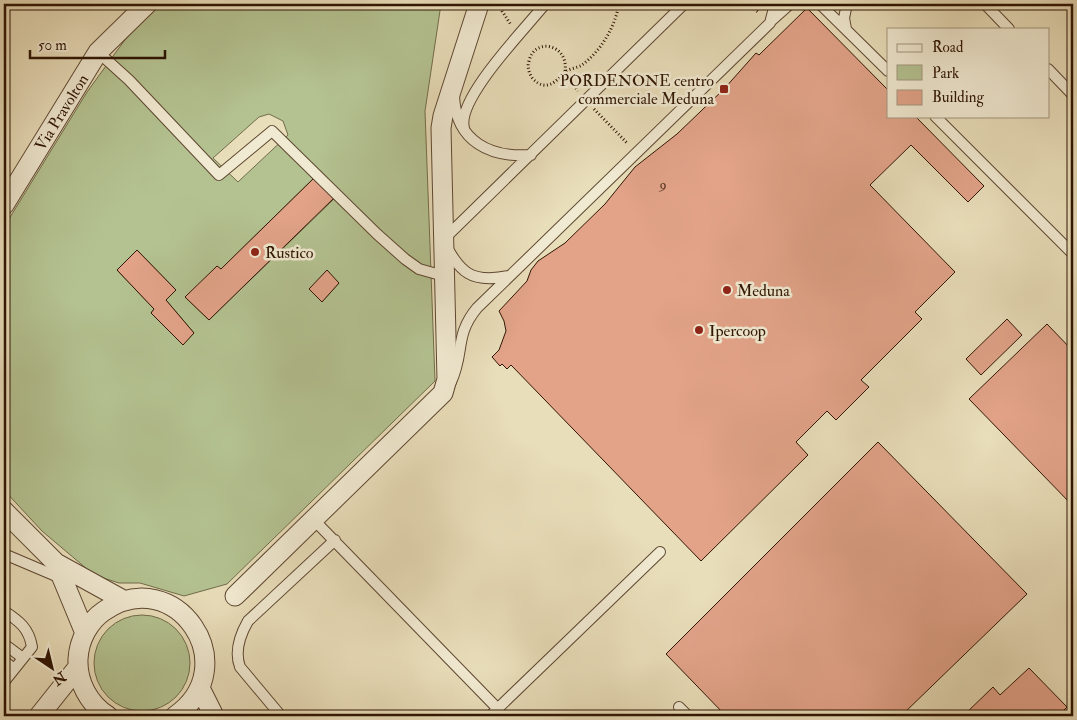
<svg xmlns="http://www.w3.org/2000/svg" width="1077" height="720" font-family="'IM FELL Double Pica',serif">
	<rect width="100%" height="100%" fill="#e9deba"/>
	<filter id="stains"><feTurbulence type="fractalNoise" baseFrequency=".004" numOctaves="4"/><feColorMatrix values="0 0 0 0 .2 0 0 0 0 .09 0 0 0 0 .02 0 0 0 .5 -.17"/></filter>
	<radialGradient id="worn" r=".72"><stop offset=".6" stop-color="#630" stop-opacity="0"/><stop offset="1" stop-color="#630" stop-opacity=".3"/></radialGradient>
	<path fill="#b4c291" stroke="#726c4a" fill-rule="evenodd" d="M160,4H441L425,111L435,381L227,584L184,596L140,583H119L94,575L42,531L4,490V227L87,92L135,26ZM269,114L283,121L288,135L238,182L213,158L259,117ZM313,179L334,199L209,320L185,297L221,269ZM137,250L176,290L166,300L194,333L183,344L151,313L154,309L117,270ZM327,271L339,283L322,302L310,289Z
		M94 663a48 48 0 1 1 96 0a48 48 0 1 1-96 0Z"/>
	<path fill="#e2a389" stroke="#2f1503" d="M807,8L888,90V116H915L984,186L968,202L911,145L870,185L955,272L915,312L922,319L861,380L869,387L836,420L827,411L796,442L808,455L701,561L511,365L507,369L502,364L500,366L492,357L499,350L506,331L504,321L499,311L527,281L531,270L538,261L565,243L605,204L635,167L677,134L724,89L756,53L759,55Z
		M314,178L334,198L209,320L185,297L217,266L221,269Z
		M137,250L176,290L166,300L194,333L183,345L151,313L154,309L117,270Z
		M327,270L339,283L322,302L309,289Z
		M1007,319L1022,335L981,375L966,359Z
		M1047,324L1073,351V506L969,399Z
		M878,442L1027,594L901,716H726L666,654Z
		M1029,668L1067,707L1058,716H963L993,687L1000,695Z"/>
	<g fill="none" stroke-linecap="round" stroke-linejoin="round">
		<defs>
			<path id="lane" d="M820,4L888,71
				M985,4L1009,29
				M772,20L790,4
				M846,29L844,18L847,4
				M98,52L129,80L219,175L272,131L377,234L405,259L419,269L444,276
				M1048,69L1073,95
				M454,96C456,142 491,158 531,155
				M935,116L1073,254
				M464,128C456,99 526,28 545,4
				M509,276C470,284 460,272 443,240L684,4
				M451,382C465,352 454,336 477,308L770,23L775,4
				M314,520L498,709
				M4,554L63,579
				M4,611C19,621 29,628 32,647L4,682
				M4,644L23,658
				M4,661L14,669
				M679,707L688,716
				M281,716L240,667C234,651 240,635 248,621L335,540
				M490,716L660,552"/>
			<path id="street" d="M4,205L98,52L147,4
				M4,511L56,563L125,601
				M56,563L85,633
				M235,596L443,393L447,379L441,128L443,116L479,4
				M200,688L214,716
				M39,716L78,667
				M108,716C89,704 77,682 78,659C79,640 89,621 104,611C175,562 247,666 175,716"/>
		</defs>
		<use href="#lane" stroke="#5e4731" stroke-width="12"/>
		<use href="#street" stroke="#5e4731" stroke-width="21"/>
		<path stroke="#2f1503" stroke-width="3" stroke-dasharray="1 2.5" stroke-linecap="butt" d="M501,4L502,11L511,25
			M749,4L759,13
			M565,71C569,44 534,37 529,61C527,67 529,74 533,79C546,92 556,82 565,72C568,69 577,68 582,65C601,51 615,27 619,4
			M563,77L570,80L578,91
			M594,109L628,144"/>
		<use href="#lane" stroke="#f1ead2" stroke-width="10"/>
		<use href="#street" stroke="#f1ead2" stroke-width="19"/>
	</g>
	<g fill="#8f2418" stroke="#f1ead2" stroke-width="2">
		<rect x="719" y="84" width="10" height="10" rx="2.5"/>
		<circle cx="255" cy="252" r="5"/>
		<circle cx="727" cy="290" r="5"/>
		<circle cx="699" cy="330" r="5"/>
	</g>
	<g text-anchor="middle" stroke-width="5" stroke-linejoin="round" paint-order="stroke">
		<g font-size="14" fill="#5c3824">
			<text x="663" y="189">9</text>
		</g>
		<g font-size="16" fill="#2f1503" stroke="#f1ead2" text-anchor="start">
			<text x="714" y="86" text-anchor="end">PORDENONE centro<tspan x="714" dy="18">commerciale Meduna</tspan></text>
			<text x="265" y="258">Rustico</text>
			<text x="737" y="296">Meduna</text>
			<text x="709" y="336">Ipercoop</text>
		</g>
		<g font-size="16" fill="#2f1503" stroke="#f1ead2">
			<text transform="translate(61 112) rotate(-58)" y="6">Via Pravolton</text>
		</g>
	</g>
	<rect width="1077" height="720" fill="none" stroke="#e9deba" stroke-width="20"/>
	<rect x="5" y="5" width="1067" height="710" fill="none" stroke="#2f1503" stroke-width="2.5"/>
	<rect x="10" y="10" width="1057" height="700" fill="none" stroke="#2f1503"/>
	<rect x="887" y="28" width="162" height="90" fill="#f1ead2" stroke="#a3957f"/>
	<rect x="897" y="44" width="25" height="8" fill="#f1ead2" stroke="#a3957f"/>
	<text x="932" y="52" font-size="15" fill="#2f1503">Road</text>
	<rect x="897" y="65" width="25" height="15" fill="#b4c291" stroke="#a3957f"/>
	<text x="932" y="78" font-size="15" fill="#2f1503">Park</text>
	<rect x="897" y="90" width="25" height="15" fill="#e2a389" stroke="#a3957f"/>
	<text x="932" y="102" font-size="15" fill="#2f1503">Building</text>
	<g transform="translate(52 668) rotate(145)" stroke="#f1ead2" stroke-width="4" paint-order="stroke">
	<path d="M0-4L9 19L0 12L-9 19Z" fill="#2f1503"/>
	<text y="-8" font-size="14" font-weight="bold" text-anchor="middle" fill="#2f1503">N</text>
	</g>
	<path d="M30 50v8h135v-8" fill="none" stroke="#2f1503" stroke-width="2.5"/>
	<text x="38" y="50" font-size="15" fill="#2f1503" stroke="#f1ead2" stroke-width="4" paint-order="stroke">50 m</text>
	<rect width="100%" height="100%" filter="url(#stains)"/>
	<rect width="100%" height="100%" fill="url(#worn)"/>
</svg>
